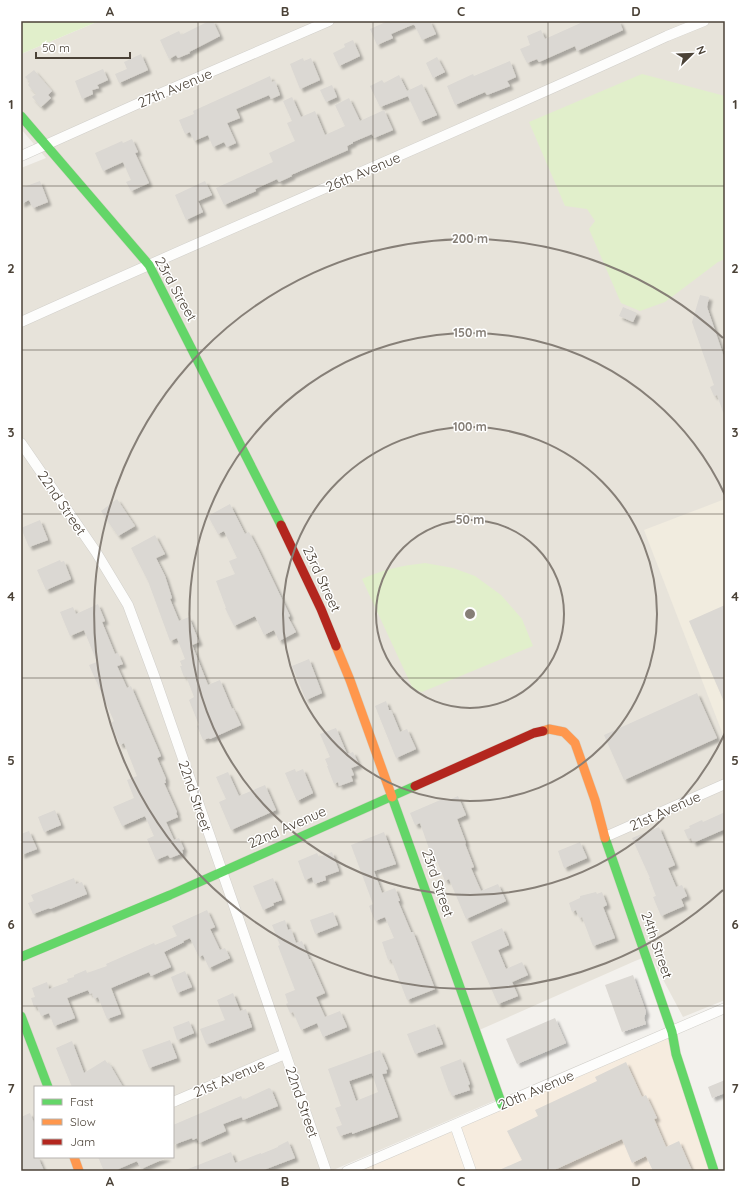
<svg xmlns="http://www.w3.org/2000/svg" width="746" height="1192" font-family="Quicksand,sans-serif">
	<defs>
		<filter id="shadow"><feDropShadow dx="3.5" dy="3.5" stdDeviation="1" flood-color="#0004"/></filter>
	</defs>
	<rect width="100%" height="100%" fill="#f3f1ed"/>
	<path fill="#e7e3da" fill-rule="evenodd" d="M99,21H725V903L723,904L725,910V1000L683,1017L650,955L635,961L477,1031L503,1097L331,1171H21V168L46,158L21,129V54ZM35,1087H173V1157H35Z"/>
	<path fill="#f6ecdf" d="M672,1032L716,1171H341Z"/>
	<path fill="#f1ecdf" d="M725,499V740L644,530Z"/>
	<path fill="#e1efcb" d="M21,21H99L21,54Z
		M642,74L725,96V259L718,262L665,302L640,311L621,303L589,229L595,221L587,209L565,206L529,122Z
		M425,563L453,568L475,576L501,595L522,619L533,646L422,692L413,689L362,579C385,569 400,566 425,563Z"/>
	<path fill="#dbd8d3" fill-rule="evenodd" filter="url(#shadow)" d="M209,21H213L220,36L189,52L190,53L178,58L176,55L169,59L160,40L179,31L181,35Z
		M388,21H430L436,34L422,40L414,24L391,34L393,38L377,45L370,29Z
		M585,21H619L623,30L577,51L575,46L539,62L537,59L527,63L520,49L530,45L527,36L541,30L545,39Z
		M353,40L360,56L339,66L333,53L345,47L344,44Z
		M141,54L148,70L119,83L115,74L127,69L124,62Z
		M437,57L445,72L433,78L426,63Z
		M303,58L304,61L311,58L320,80L300,89L290,64Z
		M510,61L516,77L507,81L510,86L487,95L485,92L455,105L447,86L473,74L474,76Z
		M103,69L108,80L97,85L99,88L92,90L93,94L82,99L75,81Z
		M34,70L52,91L48,95L51,98L41,107L32,97L36,94L28,85L30,82L25,77Z
		M399,75L407,91L422,84L437,115L420,122L408,96L380,107L370,86L382,80L384,83Z
		M270,76L272,82L275,81L280,95L271,99L269,95L236,109L240,118L227,123L236,143L227,147L224,142L213,147L208,135L194,141L190,132L185,134L179,120L194,114L193,111Z
		M332,85L337,97L326,102L320,90Z
		M292,97L301,117L315,111L325,135L345,126L335,105L349,98L360,121L384,110L393,130L374,138L372,134L353,142V143L347,146L348,150L291,175L292,176L279,182L277,179L255,189L256,191L224,205L216,188L273,162L269,153L295,141L287,123L292,121L283,101Z
		M132,139L138,152L135,153L149,183L131,191L126,182L131,180L123,162L103,171L95,153L122,141L123,143Z
		M40,181L48,202L33,208L29,200L21,204V188Z
		M205,181L212,195L198,201L203,212L186,220L175,195Z
		M700,295L709,297L707,307L725,360V412H723L717,395L714,396L710,387L714,385L692,322Z
		M623,307L637,313L633,322L619,316Z
		M117,499L135,526L118,536L101,511Z
		M230,504L245,534L249,532L258,549L290,616L288,617L296,632L279,641L274,630L264,635L255,616L234,626L225,608H226L216,581L235,574L229,561L237,558L224,531L218,534L208,516Z
		M40,520L48,540L29,547L21,528Z
		M155,535L165,554L156,558L165,576L172,598L170,599L179,621L189,617L199,642L192,645L208,685L220,680L232,709L233,708L241,725L210,739L209,738L203,740L197,726L199,725L189,700L194,697L186,676L184,677L180,666H182L180,661L185,659L177,638L170,641L148,581L131,548Z
		M60,560L61,562L64,561L71,579L46,590L37,570Z
		M98,604L105,621L102,622L115,654L118,653L123,664L117,666L127,688L131,686L161,756L157,758L166,779L165,780L166,783H164L177,812L176,813L178,817L166,822L174,840L179,838L184,849L182,850L183,853L170,858L168,855L156,860L147,839L154,836L145,816L122,826L113,807L134,798L127,780L137,776L124,743L120,745L111,723L114,721L89,665L97,662L84,630L70,636L60,612L73,607L76,614Z
		M725,605V704L689,621Z
		M309,659L322,693L306,700L292,666Z
		M697,693L717,738L624,780L604,735Z
		M386,701L389,710H391L400,732L407,729L416,749L396,758L375,706Z
		M336,728L347,754L353,752L359,765L351,768L354,775L351,776L353,781L339,786L338,782L334,784L327,766H328L325,759L330,757L320,734Z
		M295,769L296,772L303,769L313,793L297,801L285,773Z
		M228,772L239,796L265,785L276,810L231,830L219,802L226,799L216,777Z
		M458,796L466,815L457,819L466,843L465,844L474,867L471,868L481,891L498,884L506,901L466,919L449,879L445,881L435,856L432,857L420,823L415,825L410,813L445,798L447,801Z
		M55,810L61,825L44,832L38,817Z
		M725,812V829L693,843L691,838L688,839L684,830L690,828L689,826L702,820L703,822Z
		M659,827L675,865L668,868L676,887L682,885L687,896L681,899L684,906L661,916L653,897L656,896L649,878H650L632,838Z
		M29,831L37,849L21,855V834Z
		M384,832L396,864L374,871L382,893L395,888L400,901H398L411,932H413L435,989L407,1000L391,959L388,960L382,942L394,938L385,917L375,921L369,906L373,904L351,845Z
		M580,842L587,858L564,868L558,851Z
		M332,852L339,871L325,876L326,880L314,884L312,877L305,880L298,861L317,853L319,857Z
		M74,878L76,884L82,882L87,894L50,909L49,908L33,914L28,903L34,901L31,895Z
		M273,878L282,900L273,903L274,905L263,910L253,886Z
		M596,892L597,894L602,892L607,905L603,907L615,938L593,946L582,917L579,918L576,910L572,912L569,903L580,898V896Z
		M207,910L215,927L210,929L220,950L225,948L230,958L209,968L203,955L199,957L190,938L183,941L184,942L164,952L171,967L151,976L149,972L111,988L121,1014L107,1019L98,997L94,999L92,993L90,994L88,990L67,998L75,1018L54,1026L49,1013L41,1016L37,1006L34,1007L31,998L35,997L32,988L47,982L49,989L68,982L67,979L74,977V975L86,970L87,973L107,966L106,964L154,943L155,945L177,936L172,926Z
		M333,912L338,925L315,934L310,920Z
		M285,920L288,930L291,929L296,943L302,941L309,959H310L325,993L316,997L325,1017L340,1011L347,1027L323,1037L317,1023L301,1030L293,1012L290,1013L286,1004L288,1003L285,994L295,990L278,946L280,945L272,925Z
		M502,928L509,945L498,950L506,969L522,962L528,975L512,982L518,996L498,1004L471,942Z
		M185,971L192,987L177,993L171,977Z
		M633,975L646,1012L644,1018L646,1024L622,1032L605,985Z
		M233,993L240,1011L246,1009L252,1027L211,1043L206,1044L200,1029L225,1020L217,1000Z
		M555,1018L566,1043L517,1064L506,1039Z
		M189,1021L194,1033L177,1040L173,1027Z
		M435,1024L443,1044L415,1054L407,1034Z
		M170,1040L177,1058L149,1068L142,1050Z
		M72,1041L84,1073L105,1060L108,1064L109,1063L123,1087H72L56,1048Z
		M380,1050L388,1069L386,1070L387,1073L382,1074L398,1117L352,1134V1132L340,1136L336,1127L342,1125L335,1108L341,1106L328,1069ZM372,1073L378,1092L356,1101L349,1081Z
		M461,1059L470,1084L468,1085L470,1090L452,1096L450,1091L449,1092L440,1067Z
		M626,1062L642,1097L646,1095L657,1118L654,1119L666,1147L679,1141L692,1171H653L646,1156L632,1163L622,1139L552,1171H497L522,1160L507,1131L538,1116L535,1110L597,1081L595,1077Z
		M725,1080V1093L712,1098L708,1087Z
		M269,1088L271,1089L278,1106L243,1120L242,1117L223,1124L226,1131L199,1143L197,1138L193,1140L192,1138L173,1145V1125L241,1096L243,1100Z
		M30,1113L35,1125V1157H38L44,1171H21V1117Z
		M288,1141L295,1158L261,1171H183L231,1152L235,1163L261,1153V1154L278,1147V1146Z
		M98,1157H168L141,1169L137,1161L114,1171H104Z"/>
	<g fill="none" stroke-linecap="round" stroke-linejoin="round">
		<defs>
			<path id="street" d="M21,156L157,95L329,21
				M21,322C235,225 453,135 667,36L704,21
				M21,443L96,552L128,605L155,678L326,1171
				M605,837L725,784
				M173,1102L285,1054
				M455,1125L471,1171
				M347,1171L725,1008"/>
			<path id="fast" d="M21,116L149,265L281,525
				M392,797L502,1105
				M605,838L672,1032L676,1054L714,1171
				M21,957L170,895L415,786
				M21,1016L48,1087"/>
			<path id="slow" d="M336,646L350,680L392,797
				M543,731L549,729L564,732L575,743L595,800L605,838
				M74,1157L79,1171"/>
			<path id="jam" d="M281,525L321,609L336,646
				M415,786L534,733L543,731"/>
		</defs>
		<use href="#street" stroke="#d1cfca" stroke-width="11"/>
		<use href="#fast" stroke="#d5d0c4" stroke-width="10"/>
		<use href="#slow" stroke="#d5d0c4" stroke-width="10"/>
		<use href="#jam" stroke="#d5d0c4" stroke-width="10"/>
		<use href="#street" stroke="#fdfdfc" stroke-width="10"/>
		<use href="#fast" stroke="#63d668" stroke-width="9"/>
		<use href="#slow" stroke="#ff974d" stroke-width="9"/>
		<use href="#jam" stroke="#b3261e" stroke-width="9"/>
	</g>
	<path fill="none" stroke="#4b4237" stroke-width="1" stroke-opacity="0.55" d="M198,21V1171M373,21V1171M548,21V1171M21,186H725M21,350H725M21,514H725M21,678H725M21,842H725M21,1006H725"/>
	<g fill="none" stroke="#867f77" stroke-width="2">
		<circle cx="470" cy="614" r="94"/>
		<circle cx="470" cy="614" r="187"/>
		<path d="M725 733A281 281 0 1 1 725 495"/>
		<path d="M723 890A375 375 0 1 1 723 338"/>
	</g>
	<g text-anchor="middle" stroke-width="3" stroke-linejoin="round" paint-order="stroke">
		<g font-size="14" fill="#4b4237" stroke="#fff">
			<text transform="translate(175 88) rotate(-23)" y="5">27th Avenue</text>
			<text transform="translate(363 172) rotate(-23)" y="5">26th Avenue</text>
			<text transform="translate(176 289) rotate(61)" y="5">23rd Street</text>
			<text transform="translate(62 503) rotate(56)" y="5">22nd Street</text>
			<text transform="translate(322 579) rotate(65)" y="5">23rd Street</text>
			<text transform="translate(195 796) rotate(71)" y="5">22nd Street</text>
			<text transform="translate(665 811) rotate(-24)" y="5">21st Avenue</text>
			<text transform="translate(287 827) rotate(-24)" y="5">22nd Avenue</text>
			<text transform="translate(438 883) rotate(71)" y="5">23rd Street</text>
			<text transform="translate(657 945) rotate(71)" y="5">24th Street</text>
			<text transform="translate(229 1078) rotate(-23)" y="5">21st Avenue</text>
			<text transform="translate(536 1090) rotate(-23)" y="5">20th Avenue</text>
			<text transform="translate(302 1102) rotate(71)" y="5">22nd Street</text>
		</g>
	</g>
	<circle cx="470" cy="614" r="6" fill="#867f77" stroke="#fff" stroke-width="2"/>
	<g font-size="12" text-anchor="middle" font-weight="bold" fill="#867f77" stroke="#fff" stroke-width="3" stroke-linejoin="round" paint-order="stroke">
		<text x="470" y="243">200 m</text>
		<text x="470" y="337">150 m</text>
		<text x="470" y="431">100 m</text>
		<text x="470" y="524">50 m</text>
	</g>
	<rect width="746" height="1192" fill="none" stroke="#ffffff" stroke-width="44"/>
	<rect x="34" y="1086" width="140" height="72" fill="#ffffff" stroke="#b7b3af"/>
	<rect x="42" y="1099" width="20" height="6" fill="#63d668" stroke="#b7b3af"/>
	<text x="70" y="1106" font-size="12" fill="#4b4237">Fast</text>
	<rect x="42" y="1119" width="20" height="6" fill="#ff974d" stroke="#b7b3af"/>
	<text x="70" y="1126" font-size="12" fill="#4b4237">Slow</text>
	<rect x="42" y="1139" width="20" height="6" fill="#b3261e" stroke="#b7b3af"/>
	<text x="70" y="1146" font-size="12" fill="#4b4237">Jam</text>
	<g transform="translate(692 54) rotate(67)" stroke="#ffffff" stroke-width="3" paint-order="stroke">
	<path d="M0-3L7 15L0 10L-7 15Z" fill="#4b4237"/>
	<text y="-6" font-size="11" font-weight="bold" text-anchor="middle" fill="#4b4237">N</text>
	</g>
	<path d="M36 52v6h94v-6" fill="none" stroke="#4b4237" stroke-width="2"/>
	<text x="42" y="52" font-size="12" fill="#4b4237" stroke="#ffffff" stroke-width="3" paint-order="stroke">50 m</text>
	<rect x="22" y="22" width="702" height="1148" fill="none" stroke="#4b4237" stroke-width="1.5"/>
	<g font-size="13" text-anchor="middle" font-weight="bold" fill="#4b4237">
		<text x="110" y="16">A</text>
		<text x="285" y="16">B</text>
		<text x="461" y="16">C</text>
		<text x="636" y="16">D</text>
		<text x="11" y="109">1</text>
		<text x="735" y="109">1</text>
		<text x="11" y="273">2</text>
		<text x="735" y="273">2</text>
		<text x="11" y="437">3</text>
		<text x="735" y="437">3</text>
		<text x="11" y="601">4</text>
		<text x="735" y="601">4</text>
		<text x="11" y="765">5</text>
		<text x="735" y="765">5</text>
		<text x="11" y="929">6</text>
		<text x="735" y="929">6</text>
		<text x="11" y="1093">7</text>
		<text x="735" y="1093">7</text>
		<text x="110" y="1186">A</text>
		<text x="285" y="1186">B</text>
		<text x="461" y="1186">C</text>
		<text x="636" y="1186">D</text>
	</g>
</svg>
